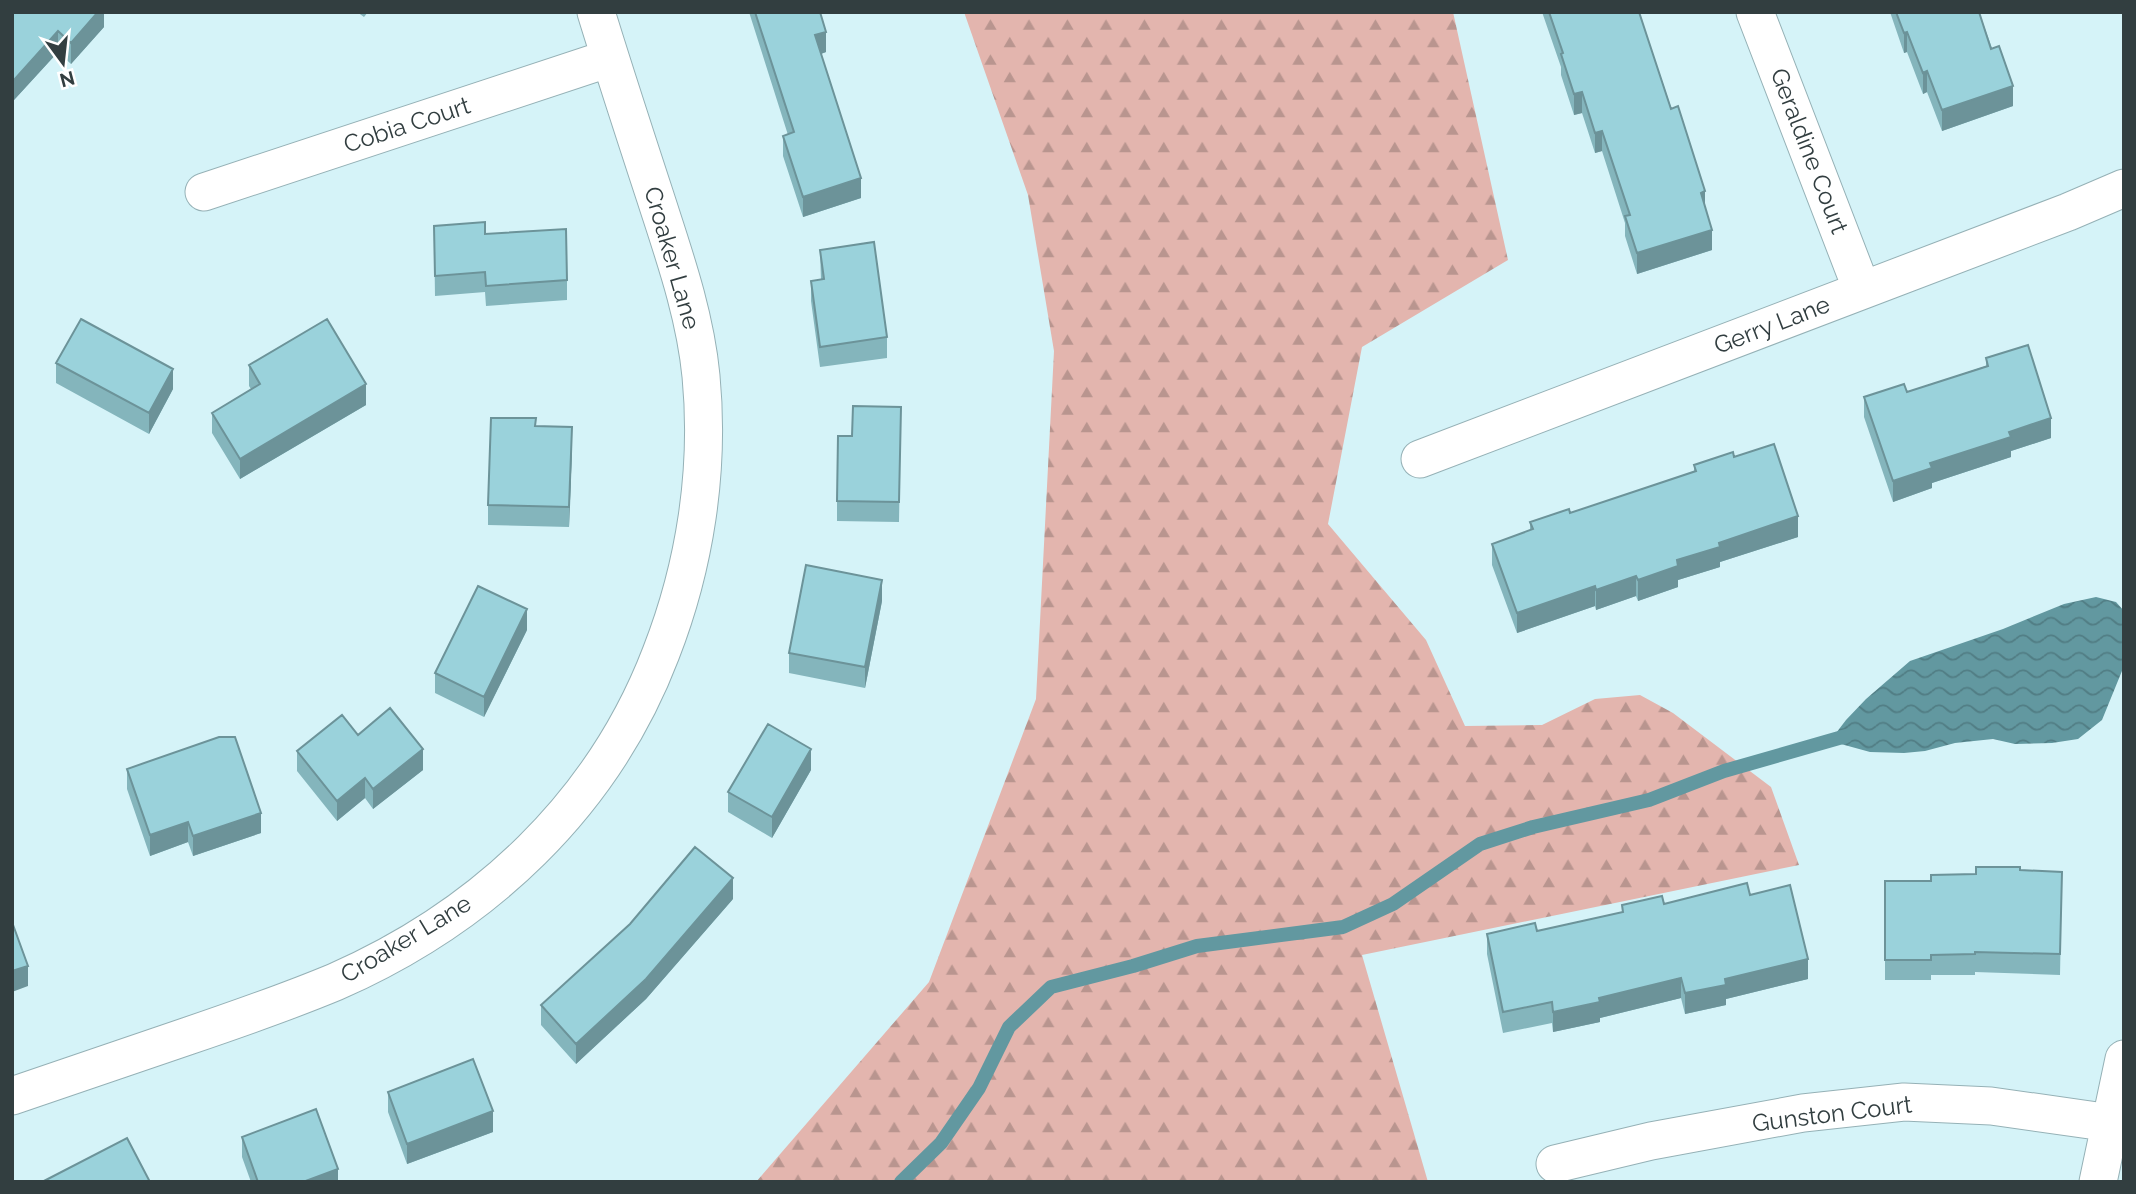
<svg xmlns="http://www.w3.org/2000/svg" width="2136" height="1194" font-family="Raleway,sans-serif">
	<defs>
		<pattern id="forest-firs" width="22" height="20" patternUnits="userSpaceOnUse" patternTransform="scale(1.75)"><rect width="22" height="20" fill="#e3b5ae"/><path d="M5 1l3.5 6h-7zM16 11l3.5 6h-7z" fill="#b9958f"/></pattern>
		<pattern id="water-waves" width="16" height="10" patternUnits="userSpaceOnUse" patternTransform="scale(1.75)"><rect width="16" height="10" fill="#6298a0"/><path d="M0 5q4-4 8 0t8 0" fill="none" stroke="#517d84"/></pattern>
	</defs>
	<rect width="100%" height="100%" fill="#d5f3f8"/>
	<path fill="url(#forest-firs)" d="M964,12H1453L1508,260L1362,347L1328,524L1426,640L1465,726L1542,725L1595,699L1640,695L1673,713L1771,787L1799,865L1362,955L1428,1182H756L929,982L1036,699L1054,351L1028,195Z"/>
	<path fill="url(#water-waves)" d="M2096,597L2116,602L2124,611V666L2102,720L2078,739L2052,743L2015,744L1993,739L1955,743L1925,751L1904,753L1870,752L1830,741L1846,720L1866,699L1910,661L2003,629L2064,604Z"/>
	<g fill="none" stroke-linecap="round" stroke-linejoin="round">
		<path stroke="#6298a0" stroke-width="14" d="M901,1182L941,1143L979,1088L1009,1027L1051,987L1133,966L1197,946L1343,927L1393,904L1480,844L1533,827L1649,800L1724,771L1846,736"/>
		<defs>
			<path id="minor" d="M1755,12L1862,290
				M204,192L610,58
				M1420,459L2068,212L2124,188
				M12,1096C71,1076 130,1056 188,1036C238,1019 287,1002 335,982C483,917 603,805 661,653C695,566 710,470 701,376C695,314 674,255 655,196C635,135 615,74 596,12
				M1555,1164L1651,1141L1803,1113L1904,1102L1991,1106L2111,1123
				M2098,1182L2124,1059"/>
		</defs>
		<use href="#minor" stroke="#95b1b6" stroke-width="39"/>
		<use href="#minor" stroke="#fff" stroke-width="37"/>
	</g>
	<path fill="#84b5bc" d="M12,12H104V27L71,64L58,52L14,100L12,99Z
		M357,12H368L364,17Z
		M749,12H820L826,52L821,54L861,198L803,217L783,156V136L788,135Z
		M1542,12H1639L1705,208L1712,250L1637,274L1625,236V223L1602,151L1595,153L1582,113L1574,115L1561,75V67Z
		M1890,12H1979L2013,106L1942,131L1927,92L1923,94L1907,52L1904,53Z
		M434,226L485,234L567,280V300L486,306L485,292L435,296Z
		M820,250L887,337V358L820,367L811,301V281L821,280Z
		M1986,358L2051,438L2011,451V457L1932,483V488L1893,502L1864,417V397L1907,392L1986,366Z
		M56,363L173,389L149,434L56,383Z
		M249,365L366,405L240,479L212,433V413L251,389L249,386Z
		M901,407L899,522L837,521V501L852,436Z
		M572,448L569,527L488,525V505Z
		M1734,457L1798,537L1720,562V567L1678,580V587L1638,601L1636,596L1596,610L1595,606L1517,633L1492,565V544L1530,530V522L1570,513L1694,472V465Z
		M882,601L865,688L789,673V653Z
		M527,630L484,717L435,693V673Z
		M358,735L423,770L373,809L365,798L337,821L297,771V751Z
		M127,769L261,833L193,856L188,842L150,856L127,789Z
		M811,770L772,838L728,812V792Z
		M2020,870L2062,872L2060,975L1975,972V975H1931V980H1885V881H1931L1976,874Z
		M1750,895L1808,979L1726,999V1005L1685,1014L1681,998L1600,1018V1022L1553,1032L1552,1023L1503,1033L1487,954V934L1537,931L1622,912V905L1664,904Z
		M733,899L646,999L576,1064L541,1025V1005Z
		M388,1092L493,1132L407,1164L388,1112Z
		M242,1137L338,1182H251L242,1157Z"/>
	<path fill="#6c9399" d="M98,12H104V27L71,64V43Z
		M58,31V52L14,100V80Z
		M826,32V52L815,56V35Z
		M1907,32V52L1904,53V33Z
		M1927,71V92L1923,94V73Z
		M2013,86V106L1942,131V110Z
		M1582,92V113L1574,115V94Z
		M1602,131V151L1595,153V133Z
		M861,178V198L803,217V197Z
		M1705,191V212L1701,193Z
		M1712,230V250L1637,274V253Z
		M173,369V389L149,434V413Z
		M366,384V405L240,479V459Z
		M2051,418V438L2011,451V457L1932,483V488L1893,502V481L1930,463L2009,432Z
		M572,427V448L569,527V507Z
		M1798,516V537L1720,562V567L1678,580V587L1638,601V580L1677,560L1719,543Z
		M1636,576V596L1596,610V590Z
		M882,580V601L865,688V667Z
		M1595,586V606L1517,633V613Z
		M527,609V630L484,717V697Z
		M423,749V770L373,809V789Z
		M811,749V770L772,838V817Z
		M365,778V798L337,821V801Z
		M261,813V833L193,856V836Z
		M188,822V842L150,856V835Z
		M733,878V899L646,999L576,1064V1044Z
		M1808,959V979L1726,999V1005L1685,1014V993L1725,979Z
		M28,966V986L12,992V971Z
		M1681,978V998L1600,1018V1022L1553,1032V1012L1599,998Z
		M493,1111V1132L407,1164V1144Z
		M338,1169V1182H303Z"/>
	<path fill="#9ad2db" stroke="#6c9399" stroke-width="2" d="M12,12H98L71,43L58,31L14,80L12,78Z
		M755,12H820L826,32L815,35L861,178L803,197L783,136L794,132Z
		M1549,12H1639L1671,109L1678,106L1705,191L1701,193L1712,230L1637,253L1625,216L1630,215L1602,131L1595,133L1582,92L1574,94L1561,54L1563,53Z
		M1896,12H1979L1991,49L1999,46L2013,86L1942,110L1927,71L1923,73L1907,32L1904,33Z
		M485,222V234L566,229L567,280L486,286L485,272L435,276L434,226Z
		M874,242L887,337L820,347L811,281L824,279L820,250Z
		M81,319L173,369L149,413L56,363Z
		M327,319L366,384L240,459L212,413L260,384L249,365Z
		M2028,345L2051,418L2009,432L2011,437L1930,463L1932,468L1893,481L1864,397L1904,384L1907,392L1988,366L1986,358Z
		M853,406L901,407L899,502L837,501L838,436H852Z
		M491,418H536L535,426L572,427L569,507L488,505Z
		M1774,444L1798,516L1719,543L1720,547L1677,560L1678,566L1638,580L1636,576L1596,590L1595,586L1517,613L1492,544L1533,529L1530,522L1569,509L1570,513L1696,471L1694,465L1733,452L1734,457Z
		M806,565L882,580L865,667L789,653Z
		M478,586L527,609L484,697L435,673Z
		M390,708L423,749L373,789L365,778L337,801L297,751L342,715L358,735Z
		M768,724L811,749L772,817L728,792Z
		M219,737H235L261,813L193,836L188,822L150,835L127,769Z
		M695,847L733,878L646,979L576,1044L541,1005L630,924Z
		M1976,867H2020V870L2062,872L2060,954L1975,952V954L1931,955V960H1885V881H1931V875L1976,874Z
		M1747,883L1750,895L1790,885L1808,959L1725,979L1726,985L1685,993L1681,978L1599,998L1600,1002L1553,1012L1552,1002L1503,1012L1487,934L1535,923L1537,931L1623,912L1622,905L1662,896L1664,904Z
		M12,922L28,966L12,971Z
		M473,1059L493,1111L407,1144L388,1092Z
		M316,1109L338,1169L303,1182H258L242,1137Z
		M127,1138L150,1182H42Z"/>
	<g text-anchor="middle" stroke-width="6" stroke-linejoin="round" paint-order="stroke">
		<g font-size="24" fill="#323e40" stroke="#fff">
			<text transform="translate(407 125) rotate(-18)" y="8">Cobia Court</text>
			<text transform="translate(1809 151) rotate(69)" y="8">Geraldine Court</text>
			<text transform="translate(672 258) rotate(74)" y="8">Croaker Lane</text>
			<text transform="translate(1772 325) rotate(-21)" y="8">Gerry Lane</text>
			<text transform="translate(406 939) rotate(-31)" y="8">Croaker Lane</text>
			<text transform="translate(1832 1114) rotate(-7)" y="8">Gunston Court</text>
		</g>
	</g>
	<rect width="2136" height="1194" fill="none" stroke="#323e40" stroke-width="28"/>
	<g transform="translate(63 63) rotate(165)" stroke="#ffffff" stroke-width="5" paint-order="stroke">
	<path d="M0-5L12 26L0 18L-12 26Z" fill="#323e40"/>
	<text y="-10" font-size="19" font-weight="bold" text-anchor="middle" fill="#323e40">N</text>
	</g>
</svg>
